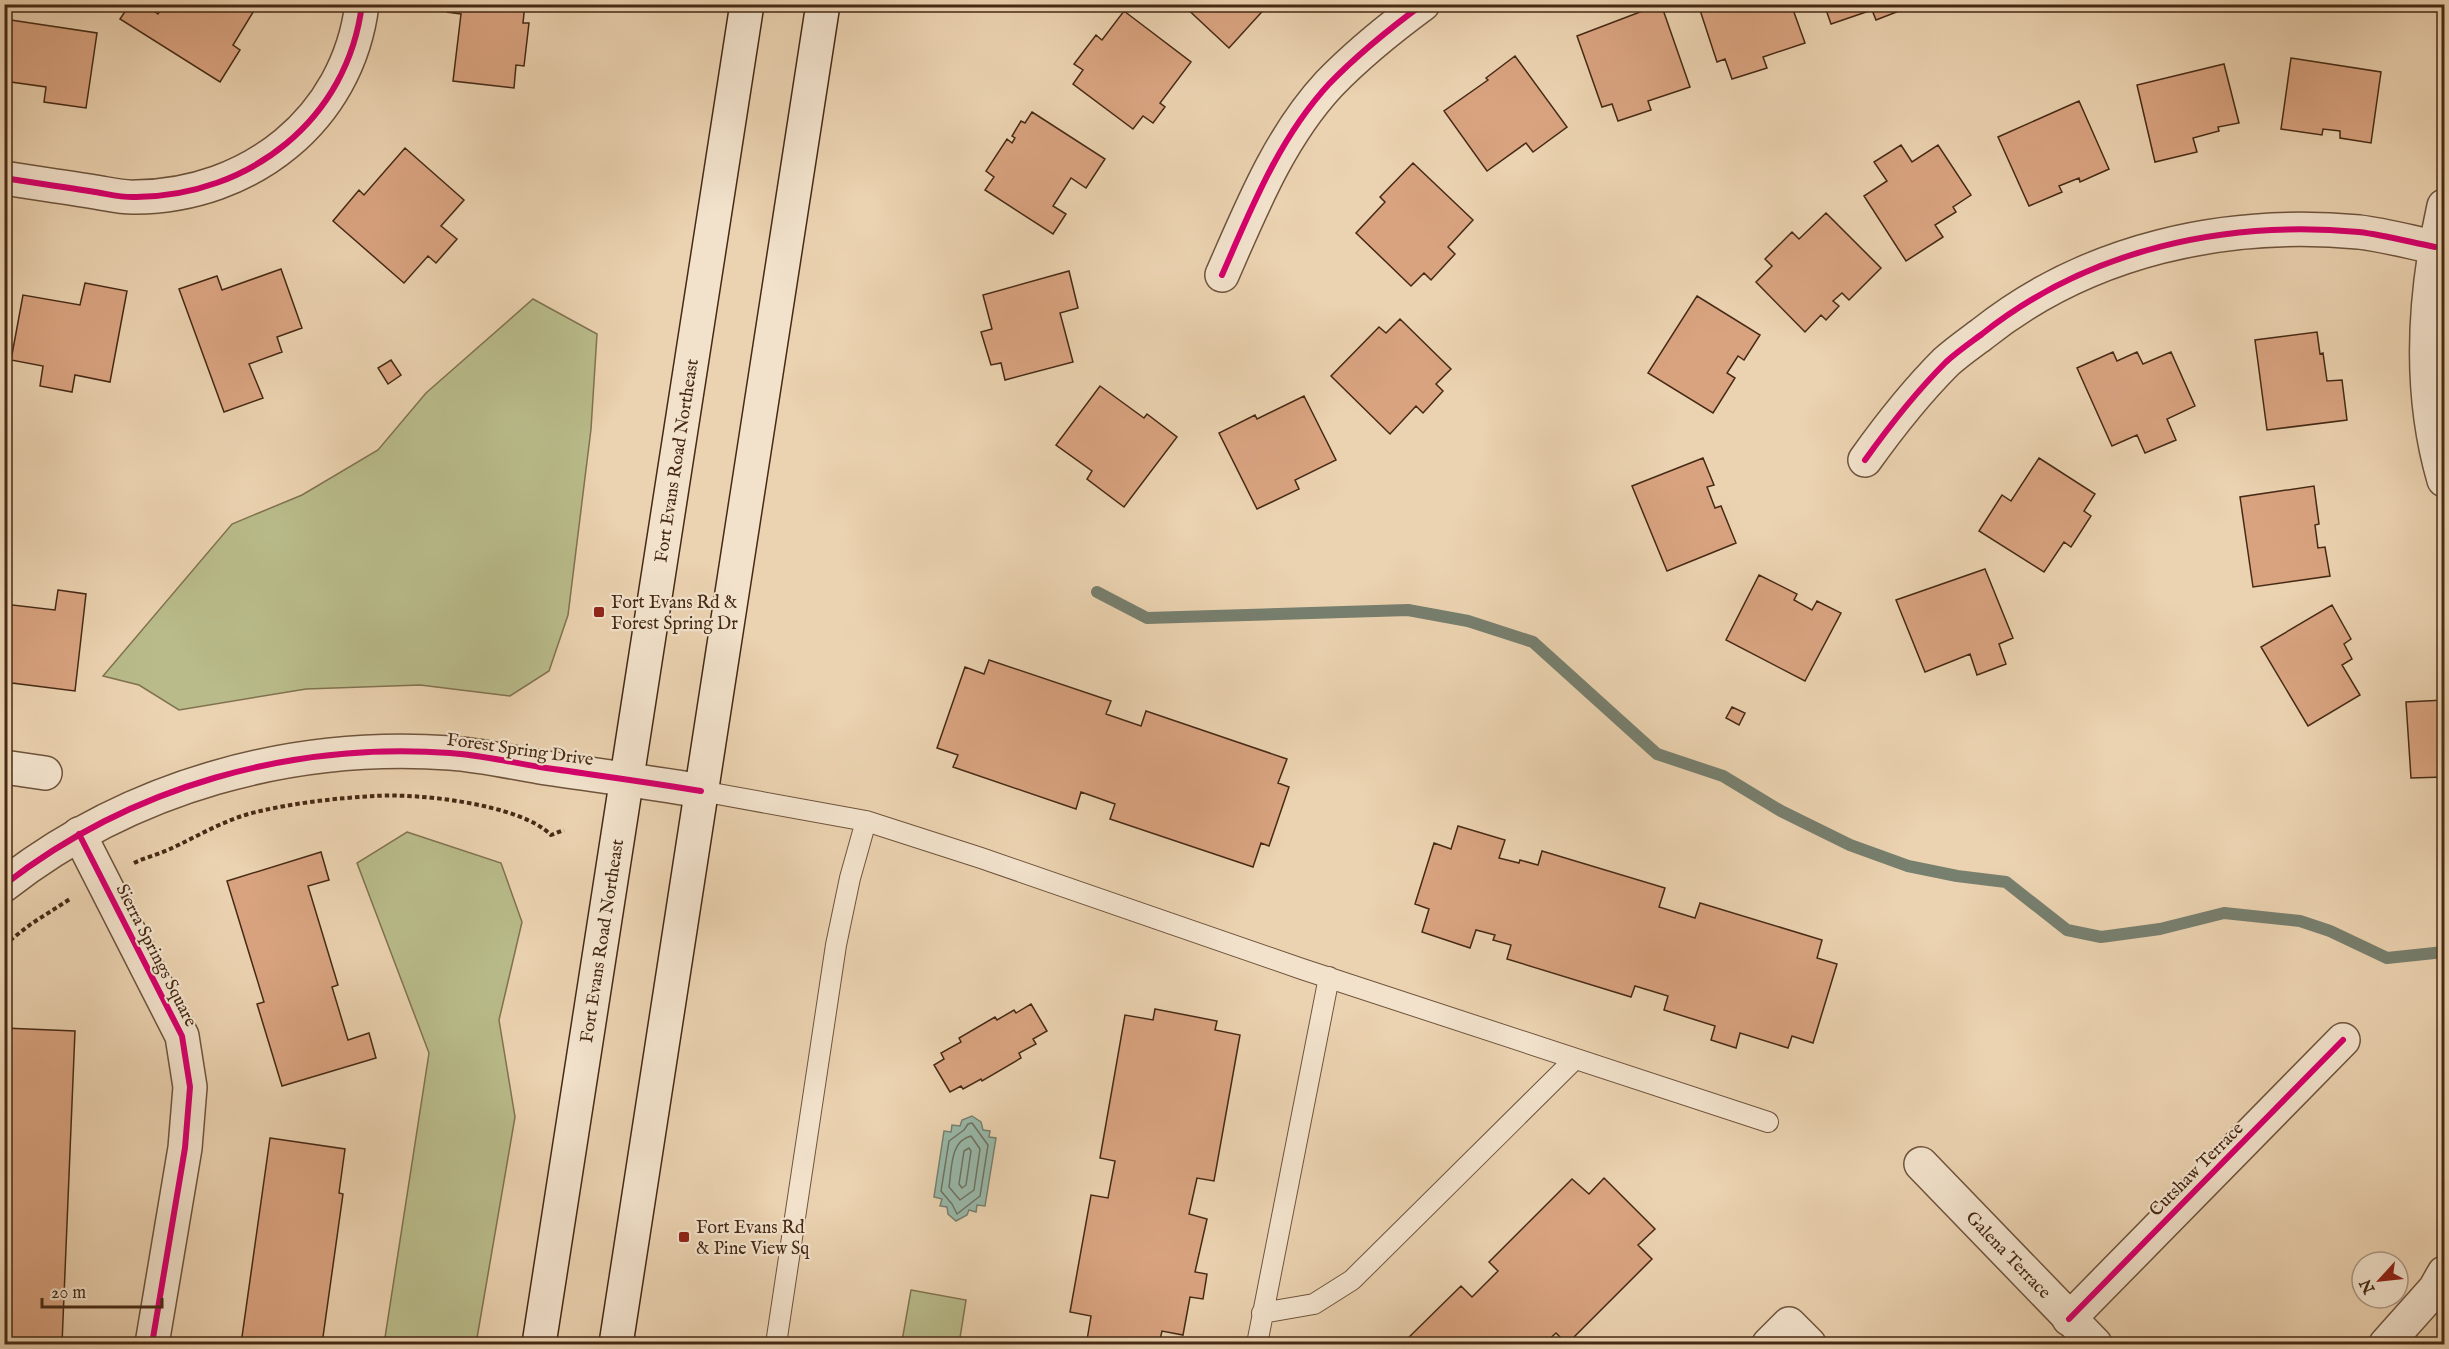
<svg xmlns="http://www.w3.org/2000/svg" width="2449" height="1349" font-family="'IM FELL English',serif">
	<rect width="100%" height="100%" fill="#ebd2b0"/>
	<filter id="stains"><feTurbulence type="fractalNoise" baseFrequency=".00333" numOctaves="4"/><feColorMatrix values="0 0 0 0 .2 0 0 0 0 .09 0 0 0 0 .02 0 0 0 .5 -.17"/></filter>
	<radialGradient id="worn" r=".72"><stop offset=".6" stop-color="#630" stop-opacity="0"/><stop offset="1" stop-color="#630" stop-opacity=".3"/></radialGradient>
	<path fill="#b9bb8a" stroke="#807250" stroke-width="1.5" d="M533,299L597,334L591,429L568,615L549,671L510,696L420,685L306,689L179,710L139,685L103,676L232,524L302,495L378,450L426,393Z
		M407,832L501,863L522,922L499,1020L515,1117L476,1344H384L429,1053L357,863Z
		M911,1290L966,1300L959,1344H921L902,1341Z"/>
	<path fill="#98b8a9" stroke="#777f6e" stroke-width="1.5" d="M972,1116L981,1122L983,1130L990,1131L989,1137L996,1138L985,1206L977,1205L976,1212L969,1210L967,1215L956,1221L948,1214L947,1207L940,1206L942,1199L934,1197L944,1131L951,1132L952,1125L960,1126L962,1120Z"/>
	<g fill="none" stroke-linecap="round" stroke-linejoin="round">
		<path stroke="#6f715f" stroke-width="1.5" d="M972,1123L988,1145L980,1196L957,1214L952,1204L941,1191L949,1141L964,1130L968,1124Z
			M971,1136L980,1149L974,1190L960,1200L949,1187C952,1168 950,1141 971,1136Z
			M969,1148L971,1151L966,1185L962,1188L959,1184L964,1151Z"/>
		<path stroke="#777f6e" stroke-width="12" d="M1097,592L1147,618L1408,610L1468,621L1533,642L1657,754L1723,776L1781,811L1850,845L1908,866L1957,876L2006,882L2067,930L2101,937L2160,929L2224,913L2300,921L2330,931L2387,958L2444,952"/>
	</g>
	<path fill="#d9a380" stroke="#462a15" stroke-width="1.5" d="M130,4H143L158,14L164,4H258L233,45L240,50L220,82L120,19Z
		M448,4H525L523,23H529L524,66L516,65L514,88L453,81L461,14L447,12Z
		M1182,4H1269L1229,48Z
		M1661,4L1690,87L1648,101L1651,110L1618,121L1612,104L1602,107L1577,36Z
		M1698,4H1791L1805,43L1763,57L1767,68L1732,79L1725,59L1717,62Z
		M1824,4H1917L1876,20L1872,10L1831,24Z
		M1124,11L1191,62L1160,103L1165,107L1153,123L1143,116L1133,129L1073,84L1083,70L1074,64L1096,35L1102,40Z
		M4,19L97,33L86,108L44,102L46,87L4,81Z
		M1515,56L1567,127L1533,152L1526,143L1487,171L1444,111L1488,80L1486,78Z
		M2291,58L2381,72L2371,143L2340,138V131L2323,129L2322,135L2281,129Z
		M2224,64L2239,123L2218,127L2219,131L2193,138L2197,152L2155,162L2137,85Z
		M2079,101L2109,169L2080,182L2079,178L2059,186L2062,192L2029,206L1998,137Z
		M1032,112L1105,159L1086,188L1071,178L1053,206L1066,214L1053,234L985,190L994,177L986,171L1007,139L1012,143L1015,138L1012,136L1021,121L1025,123Z
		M1901,145L1912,162L1938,145L1971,195L1953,207L1956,212L1935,225L1943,237L1906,261L1864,196L1887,181L1874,162Z
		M405,148L464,200L441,226L457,239L436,263L428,256L404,283L333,221L359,190L364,195Z
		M1413,163L1473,220L1448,247L1455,254L1431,280L1424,273L1411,286L1356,233L1385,202L1380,197Z
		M1826,213L1881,268L1849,300L1842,293L1833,301L1839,306L1826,320L1821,315L1805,332L1756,282L1772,266L1765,259L1792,232L1799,239Z
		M281,269L302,328L277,337L282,352L249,364L263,398L224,412L179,289L217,276L222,290Z
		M1069,271L1078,308L1060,313L1073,362L1005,380L1001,363L991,365L981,332L992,329L983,295Z
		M85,283L127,291L110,382L75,375L72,392L40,386L43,366L11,360L23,295L80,305Z
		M1697,296L1760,335L1744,360L1738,356L1727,373L1735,378L1713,413L1648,373Z
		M1400,319L1451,369L1436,384L1443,391L1423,413L1416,406L1390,434L1331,376L1379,327L1386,333Z
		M2317,332L2320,354L2323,353L2327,381L2342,380L2347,420L2267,430L2255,340Z
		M2113,352L2117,361L2137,352L2143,364L2171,352L2195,406L2167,419L2176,440L2145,453L2137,435L2112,446L2077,368Z
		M391,360L401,375L388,384L378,368Z
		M1100,386L1144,418L1147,414L1177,437L1124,507L1087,479L1092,471L1056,445Z
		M1304,396L1336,460L1295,480L1299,489L1257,509L1219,433L1255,415L1257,419Z
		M1703,458L1714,485L1707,487L1715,508L1721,506L1736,543L1667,571L1632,486Z
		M2039,458L2095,494L2084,511L2091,516L2071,547L2064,542L2044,572L1979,531L2002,495L2011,501Z
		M2314,486L2319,524L2315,525L2318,548L2325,547L2330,576L2253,587L2240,497Z
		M1985,569L2013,638L1999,644L2006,664L1977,675L1970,654L1925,672L1896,600Z
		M1759,575L1797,594L1794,600L1812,610L1817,601L1841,613L1805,681L1726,640Z
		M58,590L86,594L75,691L4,682V604L55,610Z
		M2332,605L2351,639L2344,644L2352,659L2342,665L2360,695L2308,726L2261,647Z
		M989,660L1111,701L1106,714L1141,726L1146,711L1287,759L1278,783L1289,787L1269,846L1261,843L1253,867L1110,819L1115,804L1081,792L1076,809L953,767L958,755L937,748L965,667L984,674Z
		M2444,700V777L2411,778L2406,702Z
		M1732,707L1745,713L1739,725L1726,718Z
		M1458,826L1505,840L1499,858L1519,863L1520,860L1538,865L1542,851L1665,888L1659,907L1695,918L1700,903L1822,940L1817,958L1837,964L1813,1043L1792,1036L1788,1048L1740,1033L1736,1048L1711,1040L1715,1026L1664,1010L1668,996L1635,986L1631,997L1507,959L1511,945L1493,940L1495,935L1476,930L1470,948L1422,932L1429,909L1415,904L1434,843L1451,849Z
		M321,852L329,880L308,886L338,985L332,987L348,1040L369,1033L376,1058L282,1086L257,1004L264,1002L227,881Z
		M1031,1004L1047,1031L1033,1039L1036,1044L1019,1053L1021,1058L982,1081L981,1079L963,1089L961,1086L950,1092L934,1065L944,1059L941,1053L961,1042L959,1038L995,1017L997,1020L1014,1010L1016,1013Z
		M1155,1009L1217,1021L1215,1030L1240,1035L1214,1181L1197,1178L1189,1214L1207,1219L1195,1272L1207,1274L1203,1299L1190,1297L1183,1335L1162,1331L1159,1344H1114L1087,1340L1091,1316L1070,1312L1091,1195L1108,1198L1115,1161L1100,1158L1125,1015L1153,1020Z
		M4,1028L75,1031L62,1344H4Z
		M270,1138L345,1149L339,1193L343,1194L322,1344H241Z
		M1604,1178L1655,1229L1638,1245L1652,1259L1567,1344L1556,1333L1544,1344H1402L1461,1286L1472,1297L1498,1271L1489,1262L1572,1179L1589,1194Z"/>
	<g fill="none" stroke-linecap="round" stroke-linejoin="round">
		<defs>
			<path id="lane" d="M701,791L866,821L981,858L1302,969L1768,1122
				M1262,1313L1314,1304L1352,1280L1575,1059
				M776,1344L836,945L850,878L866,821
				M1257,1344L1329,977"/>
			<g id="street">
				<path d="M4,178C35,183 65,187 95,192C108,194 123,198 136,197C249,196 348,120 362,4"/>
				<path d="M2444,206C2424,295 2418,391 2444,480"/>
				<path d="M1222,275C1251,209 1279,138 1329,84C1358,54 1389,29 1423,4"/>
				<path d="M1865,460C1890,425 1916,392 1946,362C1957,352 1970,343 1982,334C2089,249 2225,220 2359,232C2384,235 2410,242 2435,247"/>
				<path d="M4,767L45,773"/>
				<path d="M79,834L182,1036L190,1087L185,1148L152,1344"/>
				<path d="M4,885C131,786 291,742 450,753C480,755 510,762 540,767C594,775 648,782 701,791"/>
				<path id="s1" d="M1921,1164L2095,1344"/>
				<path d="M2069,1319L2343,1040"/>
				<path d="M1769,1344L1789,1324L1809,1344"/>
				<path d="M2386,1344L2435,1289L2444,1273"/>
			</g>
			<g id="secondary">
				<path id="s2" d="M539,1344L747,4"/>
				<path d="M616,1344L823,4"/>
			</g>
		</defs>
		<use href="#lane" stroke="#6f543c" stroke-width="22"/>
		<use href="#street" stroke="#6f543c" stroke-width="36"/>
		<use href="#secondary" stroke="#462a15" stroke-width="36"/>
		<path stroke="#462a15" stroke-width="4" stroke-dasharray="4.5 3" stroke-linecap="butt" d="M134,863C146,857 160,854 172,848C200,835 226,819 256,812C294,803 336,798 375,796C418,793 520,804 551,835L564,830
			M4,945L31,924L70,899"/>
		<use href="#lane" stroke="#f2e2cc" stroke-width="20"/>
		<use href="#street" stroke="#f2e2cc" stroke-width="33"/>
		<use href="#secondary" stroke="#f2e2cc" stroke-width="33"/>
		<defs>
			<path id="cycleway" d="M4,178C35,183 65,187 95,192C108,194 123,198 136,197C249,196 348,120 362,4
				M1222,275C1251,209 1279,138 1329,84C1358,54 1389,29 1423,4
				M1865,460C1890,425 1916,392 1946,362C1957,352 1970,343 1982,334C2089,249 2225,220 2359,232C2384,235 2410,242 2435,247
				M79,834L182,1036L190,1087L185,1148L152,1344
				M4,885C131,786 291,742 450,753C480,755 510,762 540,767C594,775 648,782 701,791
				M2069,1319L2343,1040"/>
		</defs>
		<use href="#cycleway" stroke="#f2e2cc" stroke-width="10"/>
		<use href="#cycleway" stroke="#d6006c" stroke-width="6"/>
	</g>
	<g fill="#8f2418" stroke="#f2e2cc" stroke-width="2">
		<rect x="593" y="606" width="12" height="12" rx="3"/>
		<rect x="678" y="1231" width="12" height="12" rx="3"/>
	</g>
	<g text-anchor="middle" stroke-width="4.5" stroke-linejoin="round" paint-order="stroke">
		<g font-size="18" fill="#462a15" stroke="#f2e2cc">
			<text dy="6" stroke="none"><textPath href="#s2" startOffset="894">Fort Evans Road Northeast</textPath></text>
			<text transform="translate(520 749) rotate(8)" y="6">Forest Spring Drive</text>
			<text dy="6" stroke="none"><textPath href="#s2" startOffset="408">Fort Evans Road Northeast</textPath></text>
			<text transform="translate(157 955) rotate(63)" y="6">Sierra Springs Square</text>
			<text transform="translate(2196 1169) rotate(-45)" y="6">Cutshaw Terrace</text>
			<text dy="6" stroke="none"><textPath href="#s1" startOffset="126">Galena Terrace</textPath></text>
		</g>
		<g font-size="18" fill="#462a15" stroke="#f2e2cc" text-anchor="start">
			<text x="611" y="608">Fort Evans Rd &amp;<tspan x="611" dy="21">Forest Spring Dr</tspan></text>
			<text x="696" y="1233">Fort Evans Rd<tspan x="696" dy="21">&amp; Pine View Sq</tspan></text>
		</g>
	</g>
	<rect width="2449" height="1349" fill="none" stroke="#ebd2b0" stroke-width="24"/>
	<rect x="6" y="6" width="2437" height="1337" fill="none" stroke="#462a15" stroke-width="3"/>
	<rect x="12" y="12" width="2425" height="1325" fill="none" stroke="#462a15" stroke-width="1.5"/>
	<g transform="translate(2380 1280) rotate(243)"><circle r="28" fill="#f2e2cc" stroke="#ad9883" stroke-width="1.5"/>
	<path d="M0-4.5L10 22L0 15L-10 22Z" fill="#8f2418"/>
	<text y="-9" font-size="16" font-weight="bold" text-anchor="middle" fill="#462a15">N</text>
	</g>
	<path d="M42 1298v9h120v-9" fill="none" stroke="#462a15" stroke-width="3"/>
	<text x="51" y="1298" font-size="18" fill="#462a15" stroke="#f2e2cc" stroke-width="4.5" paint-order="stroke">20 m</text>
	<rect width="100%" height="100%" filter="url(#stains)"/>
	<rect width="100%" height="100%" fill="url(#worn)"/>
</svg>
